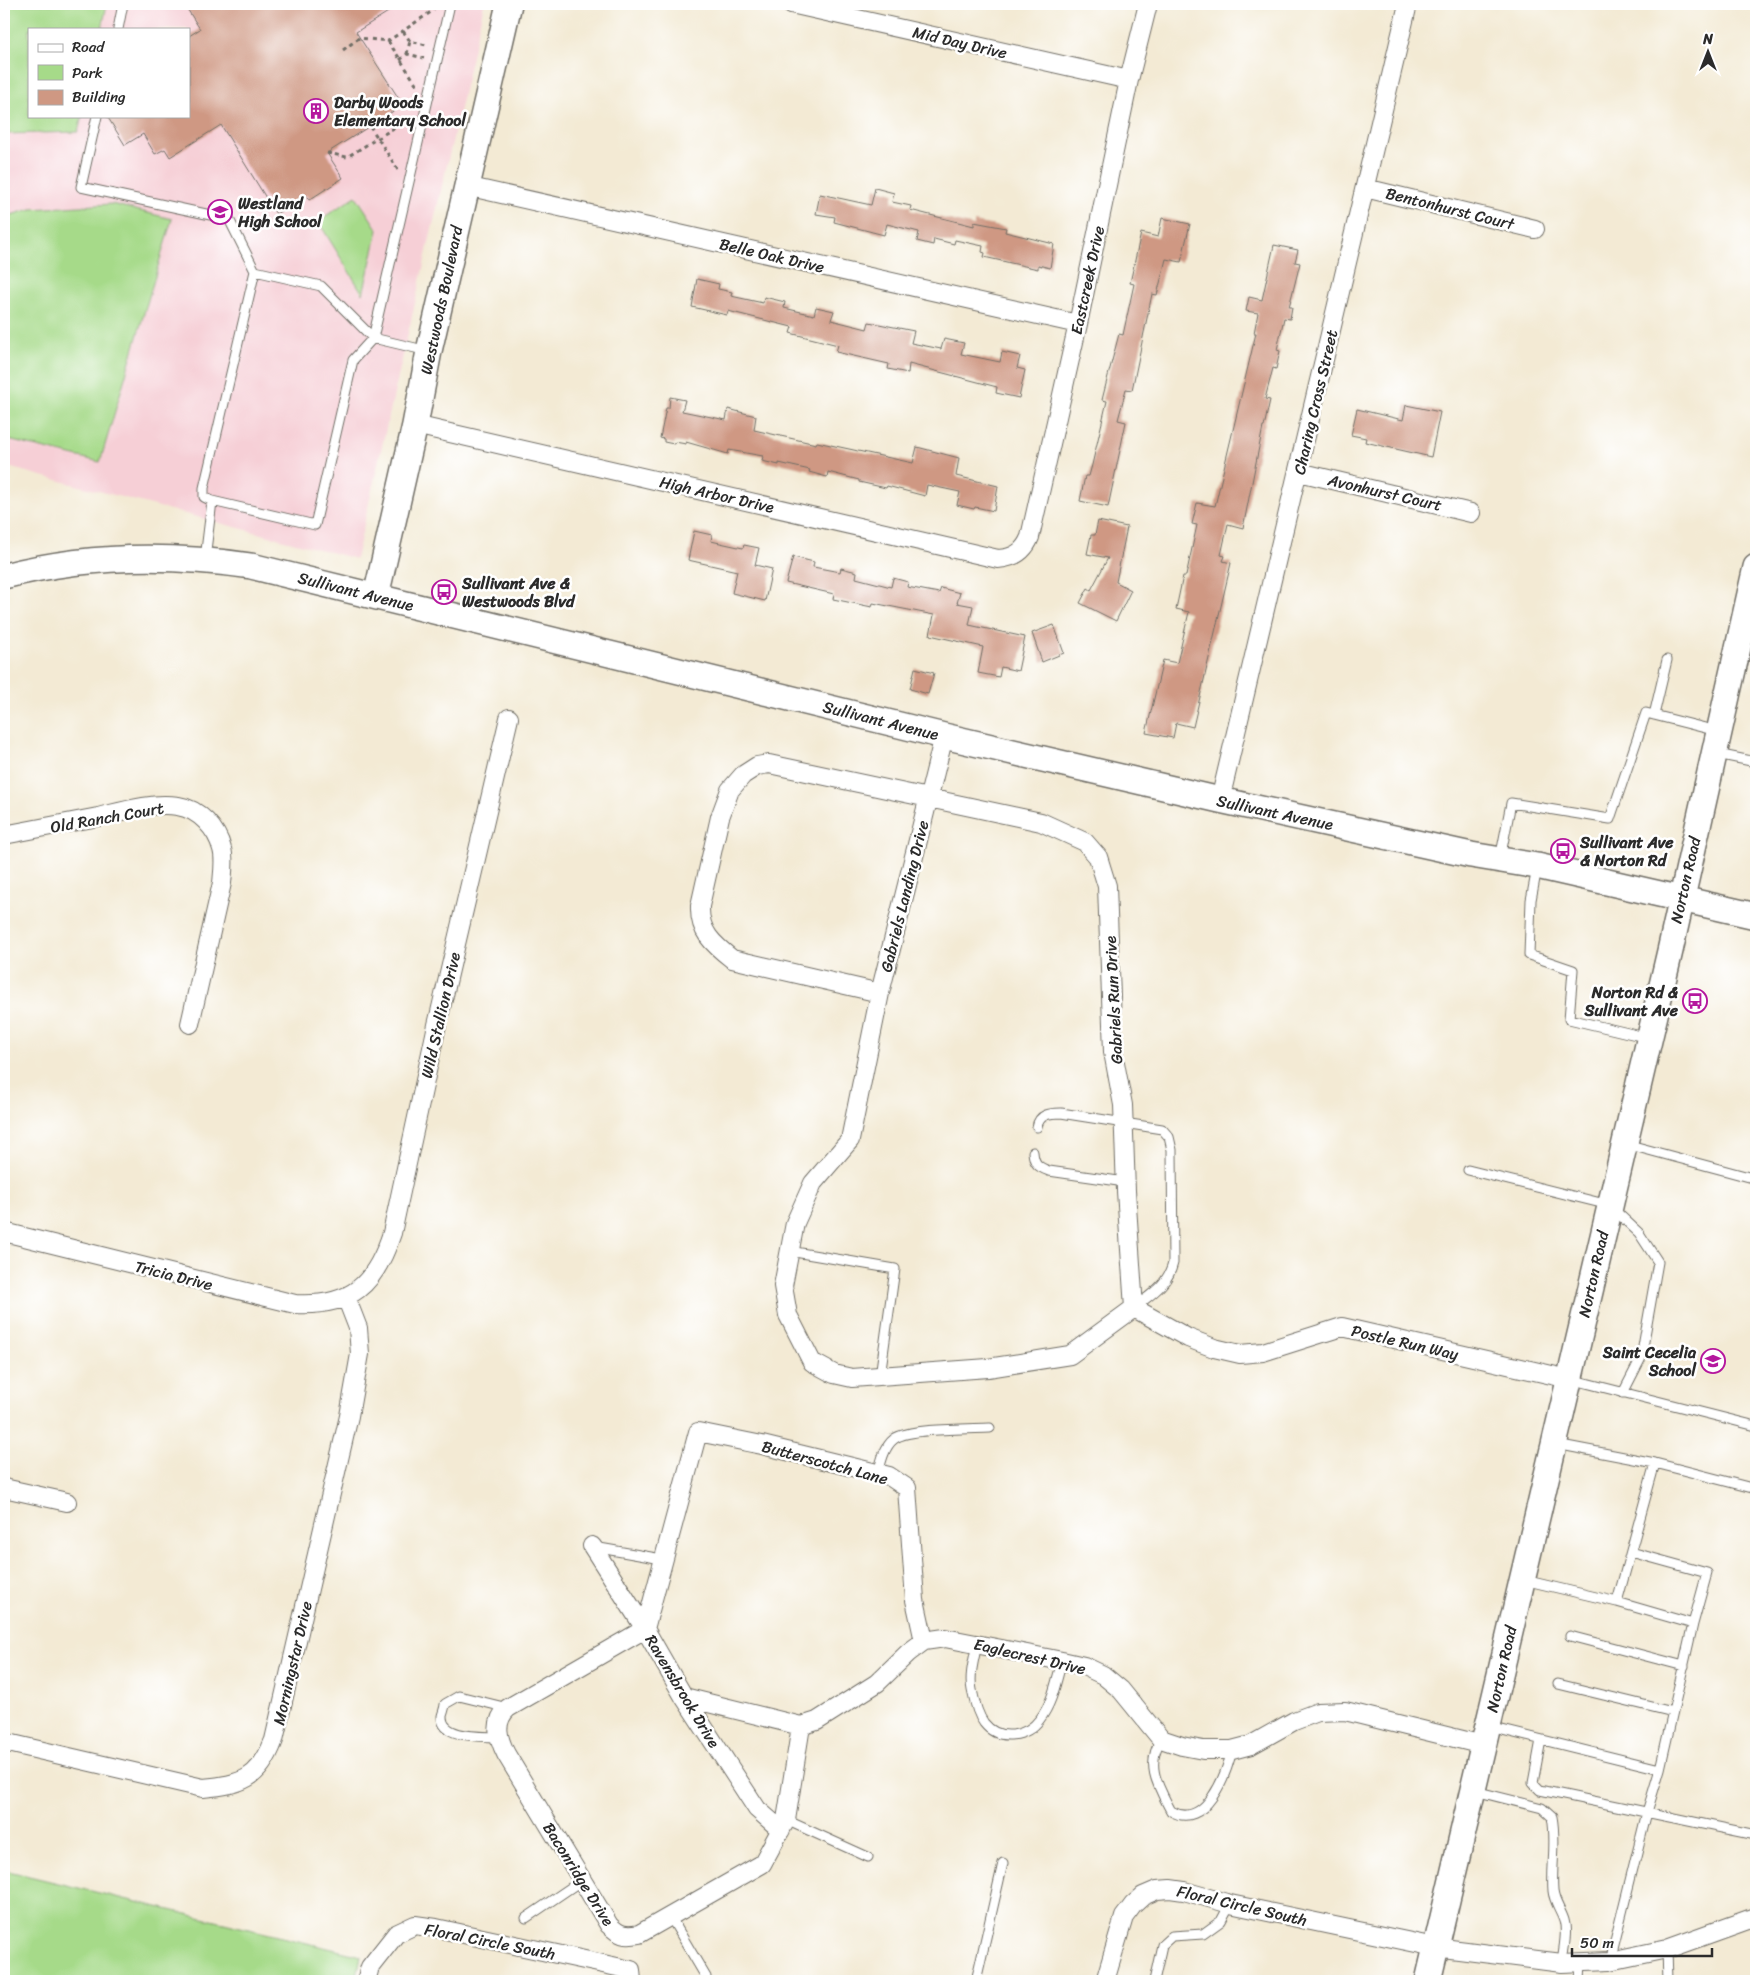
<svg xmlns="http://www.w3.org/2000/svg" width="1760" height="1985" font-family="Sriracha,sans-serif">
	<rect width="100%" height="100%" fill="#fff"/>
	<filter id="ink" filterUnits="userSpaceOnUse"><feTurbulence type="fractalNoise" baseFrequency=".02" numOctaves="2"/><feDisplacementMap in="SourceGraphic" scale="10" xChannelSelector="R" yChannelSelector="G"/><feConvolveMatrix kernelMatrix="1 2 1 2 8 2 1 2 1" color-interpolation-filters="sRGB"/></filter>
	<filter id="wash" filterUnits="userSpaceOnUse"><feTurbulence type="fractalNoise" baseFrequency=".0096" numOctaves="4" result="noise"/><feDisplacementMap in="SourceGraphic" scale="20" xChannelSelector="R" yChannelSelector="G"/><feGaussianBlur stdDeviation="1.12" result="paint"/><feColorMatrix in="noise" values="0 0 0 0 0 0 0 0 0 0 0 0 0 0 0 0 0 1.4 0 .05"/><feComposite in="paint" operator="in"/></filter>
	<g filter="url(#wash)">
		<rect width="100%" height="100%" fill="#f3ead4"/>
		<path fill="#f6cfd6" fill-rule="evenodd" d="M4,4H484L356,559L4,466ZM29,29H189V116H29Z"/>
		<path fill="#a6da89" stroke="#68825a" d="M4,4H107L102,29H29V116H82L78,132L4,134Z
			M356,196L378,230L363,294L318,221Z
			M112,204L172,219L100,462L4,439V217L31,209Z
			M4,1870L361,1956L356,1981H4Z"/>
		<g id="blocks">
			<path fill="#cf9883" d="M184,4H401L356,32L403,105L327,153L343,178L309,200L306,195L276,214L221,125L170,157L165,149L155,154L143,134L125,145L107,116H189V36L200,29Z
				M875,188L894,193L892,202L911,206L910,210L974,226V222L1006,228L1005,232L1054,244L1050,268L1038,265V269L984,257L985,253L982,252L983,246L955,240L954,244L934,239L933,245L917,241L919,232L887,224L884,235L834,222L835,217L816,214L820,194L871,205Z
				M1162,218L1190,224L1181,262L1166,259L1157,295L1152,294L1132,390L1126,389L1118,420L1126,422L1108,507L1080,501L1085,476H1089L1092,465L1107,401L1102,400L1108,376L1119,334L1123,335L1134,284L1130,283L1141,233L1158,237Z
				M1274,245L1298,250L1295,262L1300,263L1289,307H1292L1290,319L1284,318L1277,350L1280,351L1276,369L1273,368L1265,399L1270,400L1264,427H1263L1243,528L1228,524L1221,555L1225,556L1223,561L1231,563L1193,727L1176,723L1173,738L1146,733L1163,660L1177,663L1189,612L1176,609L1183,576H1186L1197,525L1192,524L1197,503L1215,506L1256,333H1254L1258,313L1246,311L1249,297L1262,300Z
				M697,279L719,284L718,289L732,292L731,296L763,303L764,297L785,302L784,308L814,315L816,307L834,311L831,320L867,329L869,322L914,331L911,343L941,349L944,339L964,343L961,354L1000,362L1002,352L1020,356L1017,368L1025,370L1019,398L996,393L997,387L909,364L908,373L888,369L889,364L836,352L838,345L790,333L792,327L728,311L727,315L692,307Z
				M670,397L685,400L682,411L726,420L728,409L756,416L754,430L816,444L817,442L913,463L917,447L959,458L956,476L998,486L994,511L975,507L974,509L957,505L960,492L927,485L925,496L887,486L886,488L859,482V480L828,472L827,477L809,472L810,470L779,463V465L762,461L763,456L729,450L728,454L686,442V444L675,442L674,444L664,442V439L660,438L666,408H669Z
				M1406,405L1440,412L1431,457L1365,442L1366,438L1351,435L1357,409L1403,420Z
				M1098,521L1127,527L1116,582L1131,590L1116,621L1080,603L1088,588L1091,590L1108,558L1087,554L1091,535H1095Z
				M694,531L712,535L711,541L743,548L744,545L759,548L755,565L772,569L765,601L732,593L737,571L688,560Z
				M793,557L814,562L813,567L840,572L841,568L857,572L856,578L891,587L893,578L908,582L907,587L939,593L941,588L960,593L957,603L973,606L969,625L1025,637L1018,671L1001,667L999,677L978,673L983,647L930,635L934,615L873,603L872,607L833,599L834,594L786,583Z
				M1054,625L1064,653L1042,662L1032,633Z
				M915,668L934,673L928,694L910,689Z"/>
		</g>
	</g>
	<g filter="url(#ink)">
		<use href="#blocks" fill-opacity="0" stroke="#716e66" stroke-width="1"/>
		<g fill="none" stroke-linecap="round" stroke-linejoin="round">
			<defs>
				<path id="lane" d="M118,29L123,4
					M97,116L81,187L229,219L255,271
					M212,501L204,497V488L255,271L321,286L373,338L428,351
					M205,559L212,501L315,525L353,360L373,338L450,4
					M1654,715L1667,660
					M1717,754L1756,762
					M1500,859L1511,803L1610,819L1646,713L1717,731
					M1537,868L1531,900L1529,955L1573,970L1569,1019L1649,1038
					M1037,1127C1039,1114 1050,1113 1061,1113L1162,1129L1169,1137L1172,1150L1173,1263C1168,1285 1151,1294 1134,1308
					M1626,1144L1749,1177L1756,1176
					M1033,1152C1034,1164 1038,1167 1049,1171L1125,1182
					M1468,1170L1609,1205L1639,1233L1658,1262L1641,1358L1623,1393
					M789,1251L895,1269L880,1376
					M1570,1379L1756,1426
					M1556,1444L1655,1463L1756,1489
					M878,1474C881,1462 884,1447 894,1439C909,1428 970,1429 990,1428
					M594,1547L662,1559
					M1631,1552L1707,1573L1693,1624
					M1524,1580L1617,1602L1693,1624L1660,1769
					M1617,1602L1655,1463
					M1570,1636L1684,1666
					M977,1644C974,1659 969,1675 972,1690C974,1700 978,1715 984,1723C999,1742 1027,1737 1040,1719C1053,1702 1056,1681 1062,1661
					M1558,1684L1673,1712
					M1490,1727L1660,1769L1647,1812L1610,1961
					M497,1737C483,1736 441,1739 442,1716C443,1712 445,1708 445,1704L459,1696L508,1708
					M1161,1739C1145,1766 1158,1786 1171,1811C1205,1831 1226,1775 1232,1750
					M1541,1740L1533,1783L1540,1790L1756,1835
					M1475,1791L1542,1808L1552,1817C1557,1842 1551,1866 1553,1891C1554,1902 1561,1910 1564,1920C1568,1933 1563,1949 1562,1963
					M786,1820L868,1857
					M670,1916L706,1977
					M526,1918L582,1880
					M1667,1949L1668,1981
					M976,1981L1003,1863
					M1154,1981L1162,1945L1172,1936L1203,1934L1221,1921L1230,1904
					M1580,1981L1581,1963"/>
				<path id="street" d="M791,4L1129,80
					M466,186L1078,324
					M1365,188L1535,229
					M415,425L998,559C1014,558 1024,552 1030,537L1078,324L1129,80L1148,4
					M1299,472L1471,513
					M1220,800L1408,4
					M4,835C35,829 67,823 98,817C123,811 152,802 178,806C199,809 217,829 222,849C225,859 223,873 222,883L190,1024
					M880,993L732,959C713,944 699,932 700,906L720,817L730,790L743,775L757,766L769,764L1041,822L1085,842L1098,857L1107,886L1113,1052L1123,1105L1126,1191L1134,1308L1070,1355L988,1368L852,1378L834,1374L812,1362L788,1315L783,1286L795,1223L813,1183L850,1140L880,993L944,736
					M4,1232L295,1304C351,1307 375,1285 392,1233L437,1025L509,718
					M1134,1308L1188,1338L1214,1348L1240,1354L1263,1352L1342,1327L1569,1379
					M4,1488L67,1502
					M592,1546L645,1629L684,1697L757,1809L781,1830
					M645,1629L508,1708C493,1722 498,1738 506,1754L609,1925C619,1935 625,1937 639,1934L762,1864L786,1820L801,1726
					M645,1629L698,1432L762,1445L889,1476L907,1488L915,1600L924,1641
					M684,1697L801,1726L817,1721L877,1683L908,1653L924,1641L945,1638L1062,1661L1084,1666L1103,1675L1121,1690L1161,1739L1182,1746L1203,1750H1232L1251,1745L1294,1721L1318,1712L1345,1711L1483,1745
					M4,1742L203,1788C242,1784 259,1780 274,1740L349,1416L360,1354L358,1328L346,1297
					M366,1981L370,1967L396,1934L415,1925L436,1928L631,1970L632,1981
					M1105,1981L1124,1917L1133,1905L1143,1896L1157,1890L1170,1889L1184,1891L1230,1904L1435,1947L1562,1963L1610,1961L1667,1949L1756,1917"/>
				<path id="secondary" d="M4,576C85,555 169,554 251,566L944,736L1220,800L1471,855L1537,866L1756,916
					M376,596L415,425L429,351L509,4
					M1428,1981L1670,951L1756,567"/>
			</defs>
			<use href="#lane" stroke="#716e66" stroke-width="11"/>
			<use href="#street" stroke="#716e66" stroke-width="20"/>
			<use href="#secondary" stroke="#716e66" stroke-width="28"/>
			<path stroke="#716e66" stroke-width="3" stroke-dasharray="4 4" stroke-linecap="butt" d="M403,31L410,41L426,45
				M388,41L417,85
				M343,50L359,38L388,41L434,10
				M407,54L410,41
				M400,60L407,54L424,58
				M370,126L398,170
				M327,153L347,157L410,118"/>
			<use href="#lane" stroke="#fff" stroke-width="9"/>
			<use href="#street" stroke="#fff" stroke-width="18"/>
			<use href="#secondary" stroke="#fff" stroke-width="25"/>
		</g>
	</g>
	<defs>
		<symbol id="building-ring" viewBox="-11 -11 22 22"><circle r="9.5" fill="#fff" stroke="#b5179e" stroke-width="1.5"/><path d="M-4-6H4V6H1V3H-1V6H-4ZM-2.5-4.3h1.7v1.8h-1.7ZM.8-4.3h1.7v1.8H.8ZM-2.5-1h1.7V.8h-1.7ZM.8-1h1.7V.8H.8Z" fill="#b5179e"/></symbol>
		<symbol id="school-ring" viewBox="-11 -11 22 22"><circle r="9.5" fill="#fff" stroke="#b5179e" stroke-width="1.5"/><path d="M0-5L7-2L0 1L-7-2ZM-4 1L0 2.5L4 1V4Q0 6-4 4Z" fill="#b5179e"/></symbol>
		<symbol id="bus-ring" viewBox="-11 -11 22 22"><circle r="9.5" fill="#fff" stroke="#b5179e" stroke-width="1.5"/><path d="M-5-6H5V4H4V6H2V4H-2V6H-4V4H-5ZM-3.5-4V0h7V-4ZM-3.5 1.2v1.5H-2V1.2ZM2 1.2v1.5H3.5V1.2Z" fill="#b5179e"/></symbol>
	</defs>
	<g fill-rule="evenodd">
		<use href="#building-ring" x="302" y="97" width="28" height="28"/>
		<use href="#school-ring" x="206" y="198" width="28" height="28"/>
		<use href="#bus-ring" x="430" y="578" width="28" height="28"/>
		<use href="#bus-ring" x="1549" y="837" width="28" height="28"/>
		<use href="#bus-ring" x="1681" y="987" width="28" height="28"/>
		<use href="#school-ring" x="1699" y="1347" width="28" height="28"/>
	</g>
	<g text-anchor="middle" stroke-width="5" stroke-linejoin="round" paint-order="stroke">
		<g font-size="16" fill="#2b2b2b" stroke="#fff">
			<text transform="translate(960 42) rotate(13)" y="6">Mid Day Drive</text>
			<text transform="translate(1450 208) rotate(14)" y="6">Bentonhurst Court</text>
			<text transform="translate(772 255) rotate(13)" y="6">Belle Oak Drive</text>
			<text transform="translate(1087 280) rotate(-78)" y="6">Eastcreek Drive</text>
			<text transform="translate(441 300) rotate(-78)" y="6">Westwoods Boulevard</text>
			<text transform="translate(1315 402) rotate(-77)" y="6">Charing Cross Street</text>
			<text transform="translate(1385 492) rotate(13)" y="6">Avonhurst Court</text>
			<text transform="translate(717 494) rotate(13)" y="6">High Arbor Drive</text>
			<text transform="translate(356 591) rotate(14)" y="6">Sullivant Avenue</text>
			<text transform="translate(881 720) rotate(14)" y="6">Sullivant Avenue</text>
			<text transform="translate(1275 812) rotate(12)" y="6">Sullivant Avenue</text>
			<text transform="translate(107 817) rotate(-10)" y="6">Old Ranch Court</text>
			<text transform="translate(1685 880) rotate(-77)" y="6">Norton Road</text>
			<text transform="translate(904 896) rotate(-76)" y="6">Gabriels Landing Drive</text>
			<text transform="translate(1113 1000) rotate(-93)" y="6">Gabriels Run Drive</text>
			<text transform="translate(440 1015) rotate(-77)" y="6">Wild Stallion Drive</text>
			<text transform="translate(1593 1274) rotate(-77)" y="6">Norton Road</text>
			<text transform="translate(174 1275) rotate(14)" y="6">Tricia Drive</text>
			<text transform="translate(1405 1342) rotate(13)" y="6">Postle Run Way</text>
			<text transform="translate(825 1462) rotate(15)" y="6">Butterscotch Lane</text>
			<text transform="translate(1030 1656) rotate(13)" y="6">Eaglecrest Drive</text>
			<text transform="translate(292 1663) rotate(-77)" y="6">Morningstar Drive</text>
			<text transform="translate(1501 1669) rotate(-77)" y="6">Norton Road</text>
			<text transform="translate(683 1691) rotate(59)" y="6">Ravensbrook Drive</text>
			<text transform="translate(579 1874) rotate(58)" y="6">Baconridge Drive</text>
			<text transform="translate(1242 1905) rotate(13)" y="6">Floral Circle South</text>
			<text transform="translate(490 1941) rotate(11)" y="6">Floral Circle South</text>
		</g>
		<g font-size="16" font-weight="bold" fill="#2b2b2b" stroke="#fff" text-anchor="start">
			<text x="334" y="108">Darby Woods<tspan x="334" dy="18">Elementary School</tspan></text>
			<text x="238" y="209">Westland<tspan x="238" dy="18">High School</tspan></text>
			<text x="462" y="589">Sullivant Ave &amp;<tspan x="462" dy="18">Westwoods Blvd</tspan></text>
			<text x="1580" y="848">Sullivant Ave<tspan x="1580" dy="18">&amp; Norton Rd</tspan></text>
			<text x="1678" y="998" text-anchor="end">Norton Rd &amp;<tspan x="1678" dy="18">Sullivant Ave</tspan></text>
			<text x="1696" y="1358" text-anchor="end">Saint Cecelia<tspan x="1696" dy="18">School</tspan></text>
		</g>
	</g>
	<rect width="1760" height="1985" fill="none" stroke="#fff" stroke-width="20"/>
	<rect x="28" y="28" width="162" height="90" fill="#ffffff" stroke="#aaaaaa"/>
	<rect x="38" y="44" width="25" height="8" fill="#ffffff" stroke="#aaaaaa"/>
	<text x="72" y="52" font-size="15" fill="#2b2b2b">Road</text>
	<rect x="38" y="65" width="25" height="15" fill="#a6da89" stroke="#aaaaaa"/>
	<text x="72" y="78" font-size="15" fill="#2b2b2b">Park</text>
	<rect x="38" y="90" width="25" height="15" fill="#cf9883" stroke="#aaaaaa"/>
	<text x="72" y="102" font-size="15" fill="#2b2b2b">Building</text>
	<g transform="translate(1708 52)" stroke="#ffffff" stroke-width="4" paint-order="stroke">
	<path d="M0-4L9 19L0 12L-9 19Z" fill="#2b2b2b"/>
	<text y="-8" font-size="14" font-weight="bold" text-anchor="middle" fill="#2b2b2b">N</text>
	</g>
	<path d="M1572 1948v8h140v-8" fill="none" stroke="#2b2b2b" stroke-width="2.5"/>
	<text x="1580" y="1948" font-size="15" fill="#2b2b2b" stroke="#ffffff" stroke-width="4" paint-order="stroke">50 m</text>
</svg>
